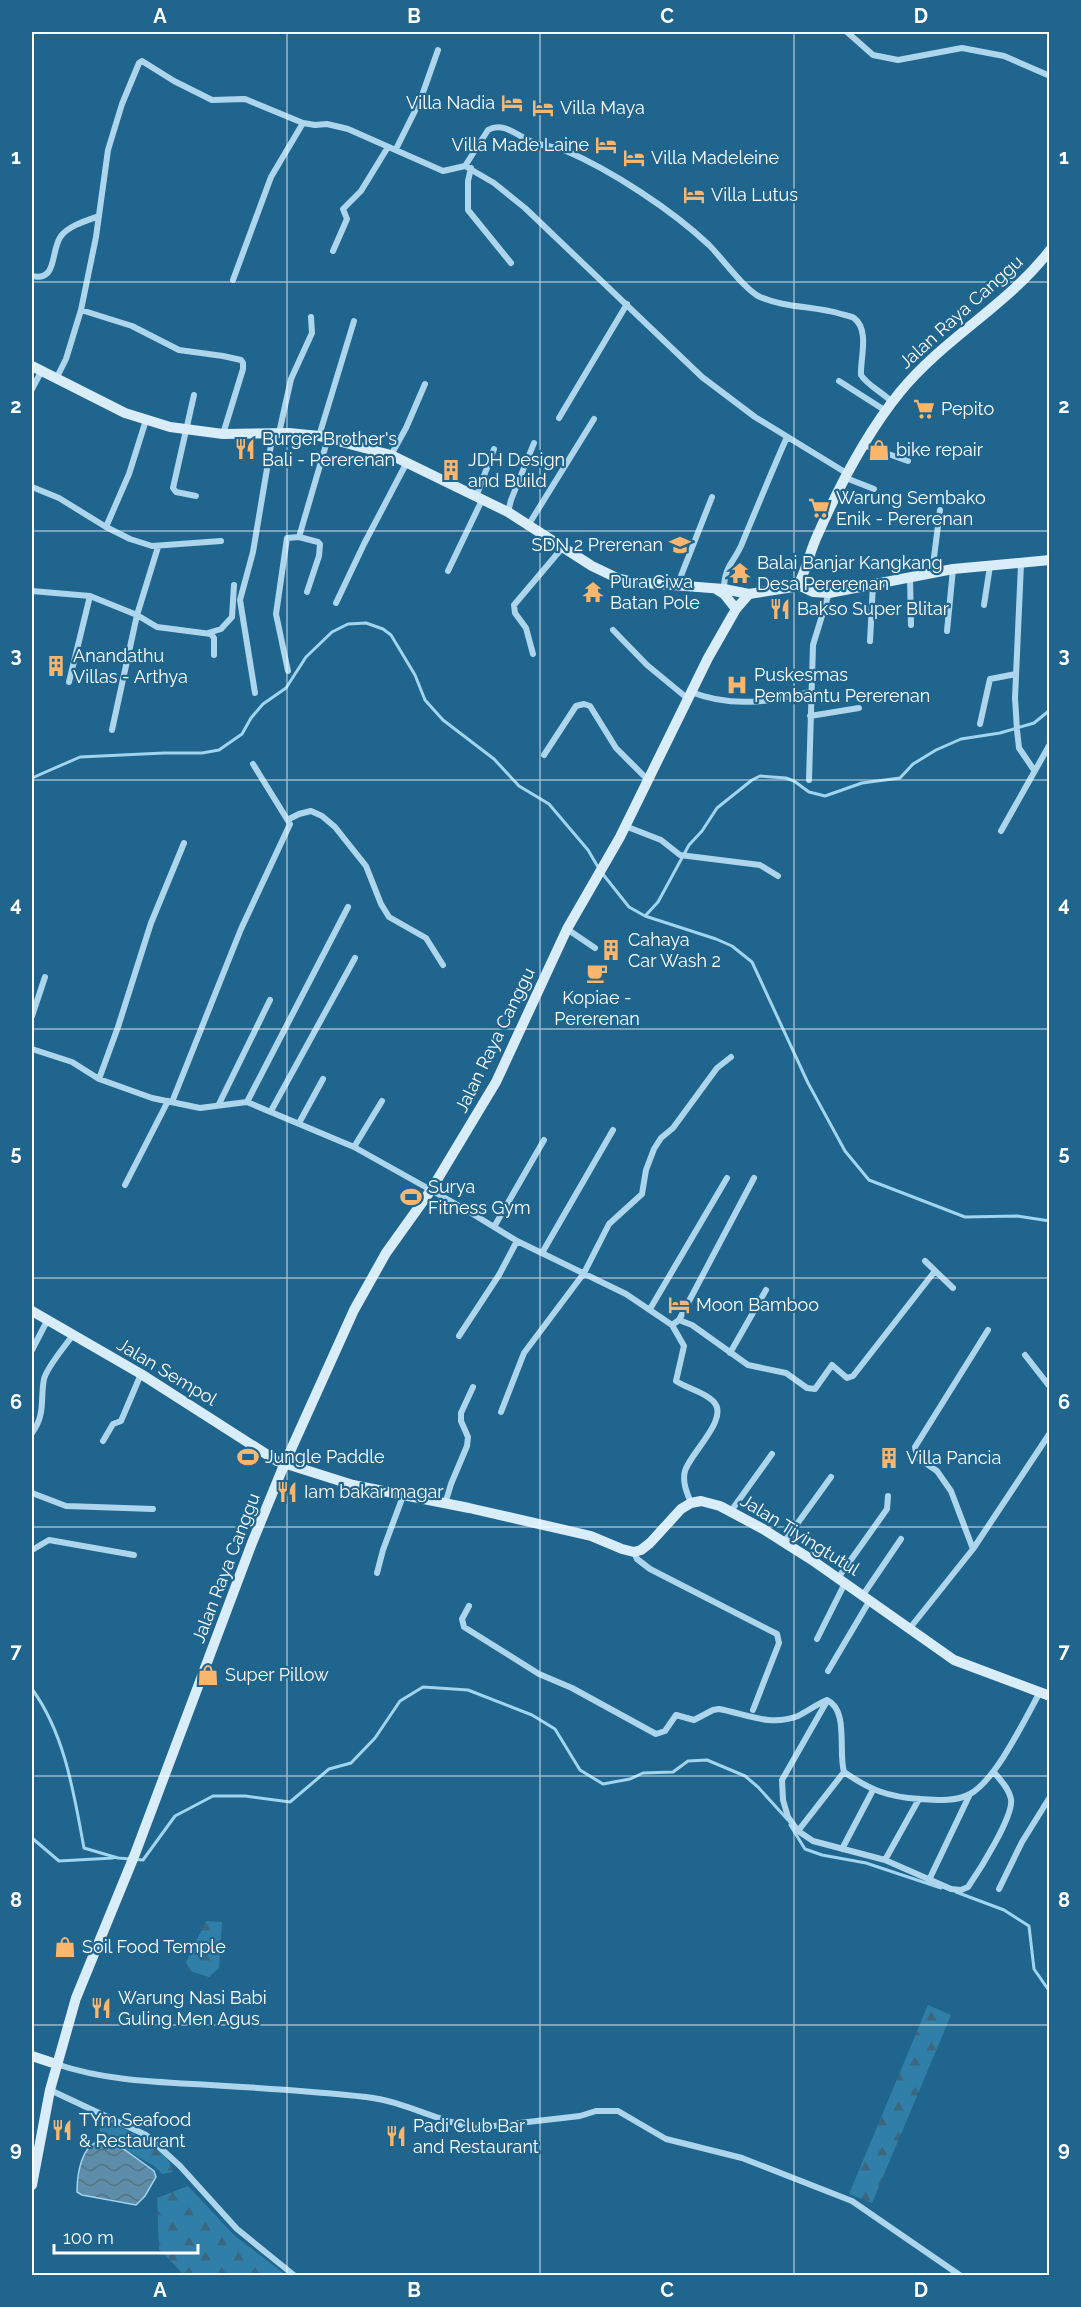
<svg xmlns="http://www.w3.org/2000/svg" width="1081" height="2307" font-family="Raleway,sans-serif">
	<defs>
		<pattern id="forest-firs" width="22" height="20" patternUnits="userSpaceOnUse" patternTransform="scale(1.5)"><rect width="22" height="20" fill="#2f7fa9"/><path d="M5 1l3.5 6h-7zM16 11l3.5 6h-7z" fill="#3c687f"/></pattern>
		<pattern id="water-waves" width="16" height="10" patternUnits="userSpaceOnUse" patternTransform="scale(1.5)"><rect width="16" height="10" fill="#5d8da8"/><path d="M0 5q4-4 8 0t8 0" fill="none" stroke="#567383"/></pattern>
	</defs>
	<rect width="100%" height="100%" fill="#1f658e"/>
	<path fill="url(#forest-firs)" d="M206,1921L222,1922L219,1968L209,1977L190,1971L186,1962Z
		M928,2005L951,2015L872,2203L849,2194Z
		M106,2123C131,2131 167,2145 173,2172L162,2174L154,2166L99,2134L100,2128Z
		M188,2186L234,2235L286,2275H184L159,2249L157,2198Z"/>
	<path fill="url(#water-waves)" stroke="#a1d4ee" stroke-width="1.5" d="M101,2141L125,2150L154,2171L156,2177L145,2196L136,2205L82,2195L77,2192C77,2175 81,2144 101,2141Z"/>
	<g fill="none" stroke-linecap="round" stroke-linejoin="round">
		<path stroke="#a1d4ee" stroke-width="3" d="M32,778L80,757L164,753H202L219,750L242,734L251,718L263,704L286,688L306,657L332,632L348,624L366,623L383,629L391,635L415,675L425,700L443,720L494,759L519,786L549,804L588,850L598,867
			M602,873L629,907L645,916L716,939L732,946L752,962L808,1083L845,1151L869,1180L965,1217L1017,1216L1050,1221
			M646,915L658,902L689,845L702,831L717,808L752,780L760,776L786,778L794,781L809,792L825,796L862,783L900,778L913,764L936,750L961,739L1000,733L1034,723L1050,710
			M32,1689C65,1734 74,1794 84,1848L118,1858L143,1860L175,1816L213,1796H245L290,1802L329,1769L351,1763L375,1738L400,1701L423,1687L468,1690L532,1715L555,1729L580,1770L603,1784L630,1779L643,1773L673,1772L688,1761L707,1760L745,1776L758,1787L787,1819
			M790,1825L805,1849L822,1855L866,1863L941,1888
			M32,1838L59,1861L113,1858
			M956,1892L1004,1910L1029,1926L1034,1969L1050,1992"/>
		<path stroke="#add6ed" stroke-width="6" d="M847,32L873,55L898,60L962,48L1004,56L1050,76
			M396,149L420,101L438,50
			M465,166L488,130C505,120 521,140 538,144C547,146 556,147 564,150C611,170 672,210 709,245C722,258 745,290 760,297C785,308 815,306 841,314C844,315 851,316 854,318C870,330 860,359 861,375C867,385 882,392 892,402
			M471,168L468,181V210L511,263
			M333,251L347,219L343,209L361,191L388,147
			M32,276C58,282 50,251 61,236C70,225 86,221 99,216
			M233,280L271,177L303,123
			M81,310L96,237L108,150L122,104L139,63L142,61L174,81L212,100L245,99L303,123L315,125L327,124L348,129L443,171L465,166L494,183L525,208L702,377L755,417L848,474
			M56,379L66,359L81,310L132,326L179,350L223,356L241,360L243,363V369L223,434
			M839,381L886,411
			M32,389L41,372
			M194,395L173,488L176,492L196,496
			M559,418L627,304
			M279,433L291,379L312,333L311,317
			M319,436L354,321
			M863,445L908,461
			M391,455L406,428L425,384
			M846,478L874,489
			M32,487L59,498L106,527L130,539L152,546L221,541
			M476,497L494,449
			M508,512L511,500L534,443
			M529,524L594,419
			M106,527L129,474L146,420
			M1021,564L1015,698L1017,730L1019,748L1034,770
			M448,571L482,500
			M932,573L940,510
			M910,577L911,625
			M677,586L712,497
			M724,589C724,568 733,563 741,546C756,510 771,473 787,437
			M32,591L90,596L137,615L157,627L211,634L214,638V655
			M307,592L319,556L320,544L318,542L299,537L328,438
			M336,603L364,544L407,462
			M984,605L990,566
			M613,630L647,665L687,698
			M947,631L953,569
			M208,633L221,629L232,617L234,585
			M870,641L873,584
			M533,654L526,628L515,613L514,605L563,547
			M288,671L276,614L287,538L299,537
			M69,682L90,596
			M691,692C732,708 769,702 811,692
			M255,693L240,600L253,552L273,433
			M810,716L859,708
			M980,724L990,679L1016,674
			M112,730L137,615L158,547
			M544,755L576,706L584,704L590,706L616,748L647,779
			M809,780L813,645L829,593
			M289,819L299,814L311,811L322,816L335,827L366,866L381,904L389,917L426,938L443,965
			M625,826L661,840L680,855L760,865L778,876
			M1001,831L1050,744
			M567,929L595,948
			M32,1016L45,977
			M32,1049L72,1062L99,1079L152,1098L200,1108L247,1102L354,1147L463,1208L517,1241L626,1294L672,1325L684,1346L676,1381C688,1389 703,1391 713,1401C731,1418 690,1453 685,1471C682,1482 687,1493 691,1503
			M99,1079L118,1027L151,923L184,843
			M172,1102L241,929L290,824L253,764
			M247,1102L348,907
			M219,1104L270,1000
			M271,1111L355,958
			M299,1123L323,1079
			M354,1147L382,1101
			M125,1185L168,1101
			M494,1227L544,1140
			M542,1253L613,1130
			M925,1261L953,1288
			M650,1309L727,1178
			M679,1320L754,1178
			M672,1325L679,1320L692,1325L748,1365L786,1373L807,1388L815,1389L832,1365L847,1378L853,1376L935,1271
			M459,1336L499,1275L517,1241
			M32,1350L47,1321
			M730,1353L766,1290
			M1025,1355L1050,1387
			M501,1412L524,1353L584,1273L609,1224L642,1194L646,1170L654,1149L661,1138L673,1128L717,1068L731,1057
			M32,1433C46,1414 40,1399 44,1379C47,1367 65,1346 73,1335
			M103,1441L113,1424L121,1421L141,1374
			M32,1493L66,1506L153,1509
			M445,1504L451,1484L467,1446L468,1437L461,1421V1413L473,1387
			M731,1511L772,1454
			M784,1542L831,1477
			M973,1549L951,1491L937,1471L917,1457L915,1447L988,1330
			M32,1550L49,1540L134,1555
			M634,1552L637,1559L650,1569L777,1634L779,1643L753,1710
			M377,1573L383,1550L403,1496
			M838,1578L887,1509L888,1496
			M863,1595L901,1539
			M469,1606L462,1619L464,1627L539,1674L572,1688L656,1734L665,1731L676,1715L694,1720L713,1710L719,1709C746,1714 770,1727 798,1716C808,1711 817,1704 827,1700C849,1710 838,1752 844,1772C870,1790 888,1797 920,1799C936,1800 955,1802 970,1794C996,1780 1025,1719 1040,1692
			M910,1628L973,1549L1050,1433
			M817,1639L845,1583
			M828,1671L870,1600
			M827,1701L782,1780L783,1800L788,1817L798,1831L813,1841L885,1860L951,1889L961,1890L968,1887C979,1871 1014,1816 1011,1799C1009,1788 1000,1780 994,1772
			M798,1831L844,1772
			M842,1849L873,1790
			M885,1860L919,1799
			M929,1880L970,1794
			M999,1889L1022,1842L1050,1797
			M56,2064C106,2081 158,2082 210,2085C262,2088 314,2091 366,2097C404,2101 438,2122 476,2128L580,2116L596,2111H618L666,2139L742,2158L852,2201L961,2276
			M50,2090L146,2135L180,2166L237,2229L295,2276"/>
		<path stroke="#d9edf9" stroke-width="10" d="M32,366L125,413L170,427L223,434L289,433L319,436L391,455L508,512L592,566L617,578L633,582L724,589L749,594
			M798,585L813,592L829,593L953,569L1050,560
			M716,589L724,594L736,609
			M32,1311L141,1374L277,1461L353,1485L469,1508L591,1536L622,1549L634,1552L641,1550L650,1543L681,1509L691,1503L701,1501L720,1506L763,1529L812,1560L954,1660L1050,1696
			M32,2056L56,2064
			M32,2185L50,2090L76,1998L135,1854L252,1543L284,1465L354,1310L386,1253L431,1190L496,1082L567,929L620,837L708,658L736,609L749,594L793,587L798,585C807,569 810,550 818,534C840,484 866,434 900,392C944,338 1008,305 1050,250"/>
	</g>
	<path fill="none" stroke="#fff" stroke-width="1.5" stroke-opacity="0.55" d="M287,32V2276M540,32V2276M794,32V2276M32,282H1050M32,531H1050M32,780H1050M32,1029H1050M32,1278H1050M32,1527H1050M32,1776H1050M32,2025H1050"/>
	<defs>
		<symbol id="hotel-bare" viewBox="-9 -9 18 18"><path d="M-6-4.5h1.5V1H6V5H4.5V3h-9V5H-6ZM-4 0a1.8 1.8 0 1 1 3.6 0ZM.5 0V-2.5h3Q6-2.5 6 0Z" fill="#fbb66d" stroke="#1f658e" stroke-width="2.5" paint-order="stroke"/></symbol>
		<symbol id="supermarket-bare" viewBox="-9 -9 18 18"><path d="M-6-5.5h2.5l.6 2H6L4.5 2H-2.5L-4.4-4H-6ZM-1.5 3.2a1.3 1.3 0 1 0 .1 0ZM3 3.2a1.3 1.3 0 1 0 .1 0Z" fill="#fbb66d" stroke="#1f658e" stroke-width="2.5" paint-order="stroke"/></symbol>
		<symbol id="restaurant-bare" viewBox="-9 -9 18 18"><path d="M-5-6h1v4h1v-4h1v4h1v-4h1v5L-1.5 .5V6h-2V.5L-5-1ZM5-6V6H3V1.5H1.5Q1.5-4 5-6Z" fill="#fbb66d" stroke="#1f658e" stroke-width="2.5" paint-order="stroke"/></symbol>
		<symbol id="shop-bare" viewBox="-9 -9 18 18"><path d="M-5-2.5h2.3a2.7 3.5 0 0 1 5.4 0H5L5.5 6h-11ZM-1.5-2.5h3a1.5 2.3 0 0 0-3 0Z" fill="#fbb66d" stroke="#1f658e" stroke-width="2.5" paint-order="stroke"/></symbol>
		<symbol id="building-bare" viewBox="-9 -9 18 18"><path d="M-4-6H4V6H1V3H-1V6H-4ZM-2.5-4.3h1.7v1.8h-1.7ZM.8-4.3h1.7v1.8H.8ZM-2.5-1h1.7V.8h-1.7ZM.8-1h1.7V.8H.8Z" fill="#fbb66d" stroke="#1f658e" stroke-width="2.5" paint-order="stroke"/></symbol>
		<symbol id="school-bare" viewBox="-9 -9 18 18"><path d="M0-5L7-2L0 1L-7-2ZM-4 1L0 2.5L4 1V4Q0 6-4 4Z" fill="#fbb66d" stroke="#1f658e" stroke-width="2.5" paint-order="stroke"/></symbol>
		<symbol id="temple-bare" viewBox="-9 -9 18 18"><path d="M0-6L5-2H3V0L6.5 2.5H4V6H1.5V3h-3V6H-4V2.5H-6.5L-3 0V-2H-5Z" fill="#fbb66d" stroke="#1f658e" stroke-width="2.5" paint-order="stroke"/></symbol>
		<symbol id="hospital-bare" viewBox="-9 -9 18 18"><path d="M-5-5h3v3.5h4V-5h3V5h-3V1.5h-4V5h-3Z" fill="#fbb66d" stroke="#1f658e" stroke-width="2.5" paint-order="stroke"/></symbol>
		<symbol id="cafe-bare" viewBox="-9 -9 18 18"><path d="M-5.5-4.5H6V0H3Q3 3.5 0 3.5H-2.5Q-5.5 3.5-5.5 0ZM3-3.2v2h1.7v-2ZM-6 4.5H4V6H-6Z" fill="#fbb66d" stroke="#1f658e" stroke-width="2.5" paint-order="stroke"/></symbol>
		<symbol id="stadium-bare" viewBox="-9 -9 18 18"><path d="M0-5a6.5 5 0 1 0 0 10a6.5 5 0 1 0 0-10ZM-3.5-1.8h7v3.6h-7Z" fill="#fbb66d" stroke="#1f658e" stroke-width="2.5" paint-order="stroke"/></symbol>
	</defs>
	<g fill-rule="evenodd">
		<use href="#hotel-bare" x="497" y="88" width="30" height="30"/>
		<use href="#hotel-bare" x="528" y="93" width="30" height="30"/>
		<use href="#hotel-bare" x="591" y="130" width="30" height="30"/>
		<use href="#hotel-bare" x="619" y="143" width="30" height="30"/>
		<use href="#hotel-bare" x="679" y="180" width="30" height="30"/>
		<use href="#supermarket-bare" x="909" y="394" width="30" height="30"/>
		<use href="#restaurant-bare" x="230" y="434" width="30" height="30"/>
		<use href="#shop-bare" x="864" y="435" width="30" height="30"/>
		<use href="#building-bare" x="436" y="455" width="30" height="30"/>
		<use href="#supermarket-bare" x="804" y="493" width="30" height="30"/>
		<use href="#school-bare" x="665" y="530" width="30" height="30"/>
		<use href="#temple-bare" x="725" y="558" width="30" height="30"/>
		<use href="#temple-bare" x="578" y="577" width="30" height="30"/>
		<use href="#restaurant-bare" x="765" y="594" width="30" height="30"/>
		<use href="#building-bare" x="41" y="651" width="30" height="30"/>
		<use href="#hospital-bare" x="722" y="670" width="30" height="30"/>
		<use href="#building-bare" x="596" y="935" width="30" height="30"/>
		<use href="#cafe-bare" x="582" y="958" width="30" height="30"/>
		<use href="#stadium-bare" x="396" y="1182" width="30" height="30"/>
		<use href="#hotel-bare" x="664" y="1290" width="30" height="30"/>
		<use href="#stadium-bare" x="233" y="1442" width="30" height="30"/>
		<use href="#building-bare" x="874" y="1443" width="30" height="30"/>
		<use href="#restaurant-bare" x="272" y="1477" width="30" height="30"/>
		<use href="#shop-bare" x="193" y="1660" width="30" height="30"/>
		<use href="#shop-bare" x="50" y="1932" width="30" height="30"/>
		<use href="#restaurant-bare" x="86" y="1993" width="30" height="30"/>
		<use href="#restaurant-bare" x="47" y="2115" width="30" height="30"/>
		<use href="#restaurant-bare" x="381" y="2121" width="30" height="30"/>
	</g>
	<g text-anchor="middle" stroke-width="4.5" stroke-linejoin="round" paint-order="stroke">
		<g font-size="18" fill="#fff" stroke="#1f658e" text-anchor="start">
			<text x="495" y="109" text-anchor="end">Villa Nadia</text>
			<text x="560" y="114">Villa Maya</text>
			<text x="589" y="151" text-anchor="end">Villa Made Laine</text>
			<text x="651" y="164">Villa Madeleine</text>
			<text x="711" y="201">Villa Lutus</text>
			<text x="941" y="415">Pepito</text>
			<text x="262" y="445">Burger Brother's<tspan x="262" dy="21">Bali - Pererenan</tspan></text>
			<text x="896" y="456">bike repair</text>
			<text x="468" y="466">JDH Design<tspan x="468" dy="21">and Build</tspan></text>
			<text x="836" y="504">Warung Sembako<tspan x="836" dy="21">Enik - Pererenan</tspan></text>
			<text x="663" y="551" text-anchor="end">SDN 2 Prerenan</text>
			<text x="757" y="569">Balai Banjar Kangkang<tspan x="757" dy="21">Desa Pererenan</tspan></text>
			<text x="610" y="588">Pura Ciwa<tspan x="610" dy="21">Batan Pole</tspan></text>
			<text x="797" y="615">Bakso Super Blitar</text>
			<text x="73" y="662">Anandathu<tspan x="73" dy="21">Villas - Arthya</tspan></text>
			<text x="754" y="681">Puskesmas<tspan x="754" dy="21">Pembantu Pererenan</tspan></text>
			<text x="628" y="946">Cahaya<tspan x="628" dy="21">Car Wash 2</tspan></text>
			<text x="597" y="1004" text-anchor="middle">Kopiae -<tspan x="597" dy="21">Pererenan</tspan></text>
			<text x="428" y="1193">Surya<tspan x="428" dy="21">Fitness Gym</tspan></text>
			<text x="696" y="1311">Moon Bamboo</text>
			<text x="265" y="1463">Jungle Paddle</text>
			<text x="906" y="1464">Villa Pancia</text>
			<text x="304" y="1498">Iam bakar magar</text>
			<text x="225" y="1681">Super Pillow</text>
			<text x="82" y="1953">Soil Food Temple</text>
			<text x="118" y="2004">Warung Nasi Babi<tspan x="118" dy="21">Guling Men Agus</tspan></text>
			<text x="79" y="2126">TYm Seafood<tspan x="79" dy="21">&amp; Restaurant</tspan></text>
			<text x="413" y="2132">Padi Club Bar<tspan x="413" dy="21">and Restaurant</tspan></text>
		</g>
		<g font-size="18" fill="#fff" stroke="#1f658e">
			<text transform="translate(961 312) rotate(-42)" y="6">Jalan Raya Canggu</text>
			<text transform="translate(495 1040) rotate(-64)" y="6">Jalan Raya Canggu</text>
			<text transform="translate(167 1372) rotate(31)" y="6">Jalan Sempol</text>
			<text transform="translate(800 1535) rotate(32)" y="6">Jalan Tiyingtutul</text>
			<text transform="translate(226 1568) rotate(-69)" y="6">Jalan Raya Canggu</text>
		</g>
	</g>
	<rect width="1081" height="2307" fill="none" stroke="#1f658e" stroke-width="66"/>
	<path d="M54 2244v9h144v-9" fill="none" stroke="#ffffff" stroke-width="3"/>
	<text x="63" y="2244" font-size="18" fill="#ffffff" stroke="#1f658e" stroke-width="4.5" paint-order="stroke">100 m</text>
	<rect x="33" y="33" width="1015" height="2241" fill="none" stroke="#fff" stroke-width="2"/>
	<g font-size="20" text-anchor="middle" font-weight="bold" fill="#fff">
		<text x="160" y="23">A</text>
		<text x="414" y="23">B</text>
		<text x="667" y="23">C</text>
		<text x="921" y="23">D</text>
		<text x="16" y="164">1</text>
		<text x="1064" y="164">1</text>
		<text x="16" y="413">2</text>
		<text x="1064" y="413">2</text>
		<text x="16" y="662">3</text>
		<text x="1064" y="662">3</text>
		<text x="16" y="911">4</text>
		<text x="1064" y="911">4</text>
		<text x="16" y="1160">5</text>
		<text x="1064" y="1160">5</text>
		<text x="16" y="1409">6</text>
		<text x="1064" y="1409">6</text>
		<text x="16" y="1658">7</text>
		<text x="1064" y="1658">7</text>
		<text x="16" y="1907">8</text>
		<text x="1064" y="1907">8</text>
		<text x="16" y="2156">9</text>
		<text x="1064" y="2156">9</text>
		<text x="160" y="2297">A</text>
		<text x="414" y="2297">B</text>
		<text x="667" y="2297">C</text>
		<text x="921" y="2297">D</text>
	</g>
</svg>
